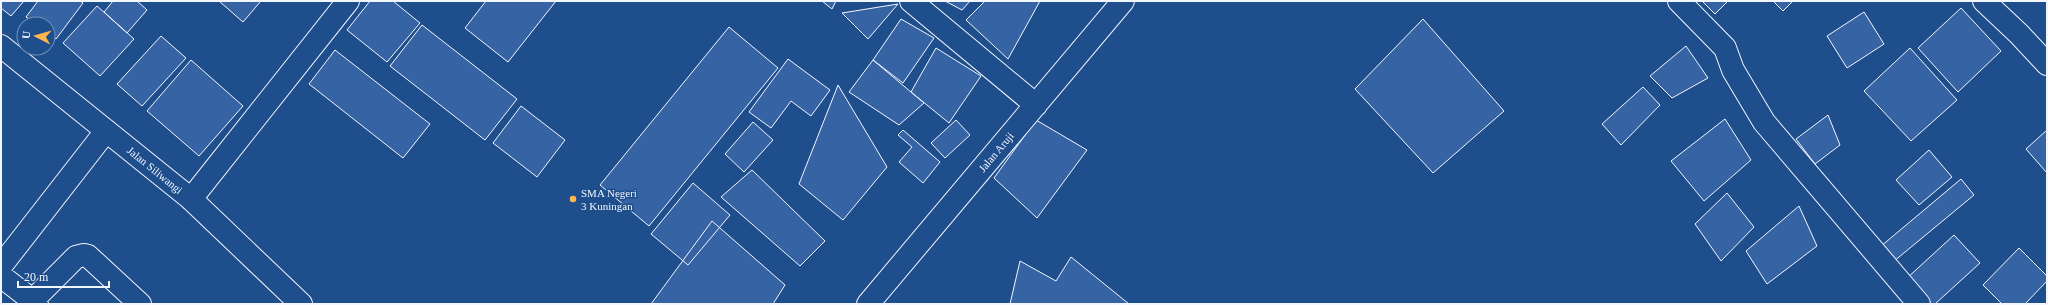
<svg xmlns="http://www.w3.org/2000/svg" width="2048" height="305" font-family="'Times New Roman',serif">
	<rect width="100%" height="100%" fill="#1f4e8c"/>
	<path fill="#3563a3" stroke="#f2f6ff" d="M1,1H24L11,16L1,8Z
		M38,1H80L83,3L56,39L48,33V24H36L26,17Z
		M113,1H137L147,10L127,33L104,12Z
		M219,1H261L243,22Z
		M370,1H393L420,23L387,62L347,30Z
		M486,1H556L508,62L465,28Z
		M822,1H836L832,9Z
		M945,1H970L962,10Z
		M985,1H1040L1008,59L966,20Z
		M1702,1H1728L1715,14Z
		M1773,1H1793L1783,11Z
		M898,4L868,39L842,13Z
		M97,6L134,39L100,76L63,43Z
		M1961,8L2001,51L1958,92L1918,48Z
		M1864,12L1884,44L1847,68L1827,36Z
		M901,19L934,38L903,83L873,60Z
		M1423,19L1504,111L1433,173L1355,89Z
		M422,25L517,99L485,140L390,66Z
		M729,27L778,68L649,226L600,185Z
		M161,36L186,58L142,106L117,84Z
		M1686,46L1708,78L1672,98L1650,76Z
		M936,48L981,76L949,123L911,92Z
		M1910,48L1957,100L1911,141L1864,91Z
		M335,50L430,124L403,158L309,84Z
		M788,59L830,90L811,116L791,101L771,128L749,112Z
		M191,60L243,106L199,156L147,111Z
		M873,60L924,103L899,125L849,92Z
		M838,85L887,167L843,220L799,184Z
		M1643,87L1660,105L1621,145L1602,124Z
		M521,106L565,140L537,177L493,143Z
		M1828,115L1840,145L1815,164L1796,139Z
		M1725,119L1751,160L1704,201L1671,161Z
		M956,120L970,135L945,158L931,143Z
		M1036,120L1087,150L1037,218L994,178Z
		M753,122L773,140L744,172L725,154Z
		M903,130L940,162L923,183L899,162L912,147L898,135Z
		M2047,130V173L2026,149Z
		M1929,150L1952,177L1919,205L1896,180Z
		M752,170L825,241L800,266L721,197Z
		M1961,179L1974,195L1893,262L1880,247Z
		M693,183L730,215L688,265L651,234Z
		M1727,193L1754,227L1721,261L1695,224Z
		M1799,206L1817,246L1767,284L1746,251Z
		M712,221L785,285L773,304H651Z
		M1954,235L1980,263L1935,304H1928L1906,279Z
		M2019,248L2047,276V281L2025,304H2002L1983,285Z
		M1071,257L1129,304H1010L1020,261L1056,281Z"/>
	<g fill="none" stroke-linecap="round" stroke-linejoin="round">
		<defs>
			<path id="minor" d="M911,1L1036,105
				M1679,1L1725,48L1733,70L1764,122L1919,304
				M1984,1L2019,34L2047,64
				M191,199L348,1
				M1,266L106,131
				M1,276L37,304
				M33,300L76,257L84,255L88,256L140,304
				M868,304L1123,1"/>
			<path id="major" d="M1,46L191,199L301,304"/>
		</defs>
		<use href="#minor" stroke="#f2f6ff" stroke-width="24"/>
		<use href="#major" stroke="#f2f6ff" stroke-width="24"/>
		<use href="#minor" stroke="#1f4e8c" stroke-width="22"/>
		<use href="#major" stroke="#1f4e8c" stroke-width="22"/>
	</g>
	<circle fill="#ffb74d" stroke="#1f4e8c" stroke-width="1.5" cx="573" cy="199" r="4"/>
	<g text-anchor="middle" stroke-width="3" stroke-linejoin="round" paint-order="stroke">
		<g font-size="11" fill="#f2f6ff" stroke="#1f4e8c">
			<text transform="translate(996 152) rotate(-50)" y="4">Jalan Aruji</text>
			<text transform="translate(155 170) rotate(39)" y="4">Jalan Siliwangi</text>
		</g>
		<g font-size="11" fill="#f2f6ff" stroke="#1f4e8c" text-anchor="start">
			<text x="581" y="197">SMA Negeri<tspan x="581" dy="13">3 Kuningan</tspan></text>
		</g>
	</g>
	<rect width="2048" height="305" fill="none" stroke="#f2f6ff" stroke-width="4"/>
	<g transform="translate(36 36) rotate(276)"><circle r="19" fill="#1f4e8c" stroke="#7391ba"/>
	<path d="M0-3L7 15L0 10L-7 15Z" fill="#ffb74d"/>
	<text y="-6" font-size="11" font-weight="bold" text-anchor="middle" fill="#f2f6ff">U</text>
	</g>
	<path d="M18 281v6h91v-6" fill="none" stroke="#f2f6ff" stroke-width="2"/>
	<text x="24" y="281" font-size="12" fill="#f2f6ff" stroke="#1f4e8c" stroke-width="3" paint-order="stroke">20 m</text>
</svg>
